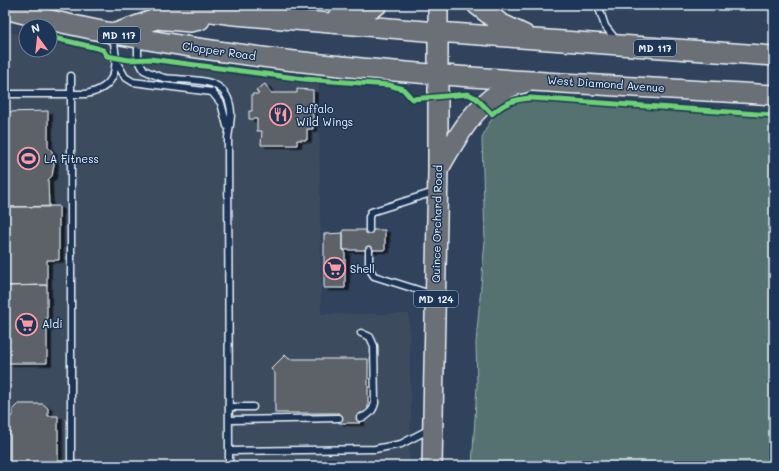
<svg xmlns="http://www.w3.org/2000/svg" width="779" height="471" font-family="Mali,sans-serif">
	<defs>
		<filter id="shadow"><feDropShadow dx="4.5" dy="2.5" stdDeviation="0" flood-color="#0009"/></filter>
	</defs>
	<rect width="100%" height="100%" fill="#30425c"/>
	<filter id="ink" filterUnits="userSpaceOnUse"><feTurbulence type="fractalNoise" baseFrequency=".025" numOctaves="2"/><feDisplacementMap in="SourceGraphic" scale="8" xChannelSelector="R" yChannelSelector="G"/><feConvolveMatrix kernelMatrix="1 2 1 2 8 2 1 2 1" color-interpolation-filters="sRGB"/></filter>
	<g filter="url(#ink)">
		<path fill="#3d4c5f" d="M519,5H633L631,14Z
			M5,31L26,36V50H50V41L101,53L264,79L319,84L321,314H409L411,416L409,466H5Z"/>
		<path fill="#547270" stroke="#9eb2b4" d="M530,101L774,117V466H472L477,386L476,343L485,241L482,139C489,115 507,102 530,101Z"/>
		<path fill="#5b6267" stroke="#e8f1f8" filter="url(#shadow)" d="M265,84L271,93H297V89L313,90V129H307V140H297V145H261L262,131H257V119H249V111H252V94H259L256,90Z
			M48,111V147L52,151L54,164L52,176L48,180L49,207H5V112Z
			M59,206V260H47V285L5,286V207Z
			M343,230H385V250H343Z
			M343,233V250H345V288H324V234Z
			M47,285V363H5V286Z
			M285,355L289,359H368V411L366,413H360V423H339V413H275V373L271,369Z
			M18,404H43L48,408V416H58V466H9V416H13V409Z"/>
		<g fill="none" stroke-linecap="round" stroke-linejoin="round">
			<defs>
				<path id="service" d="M598,5L605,26L616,40
					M138,40V59L144,70C150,73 157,76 164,78C191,82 229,73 231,113C231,121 229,130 228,138L229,466
					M117,63L125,77L133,82L212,92L221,103L227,126
					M71,76V466
					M5,94H86C121,87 117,62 113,36
					M369,230V217L371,212L434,192
					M369,250V268L374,276L434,295
					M229,407H253
					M360,418C368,416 373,412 375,403L374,346L370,337L361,333
					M229,420L339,418
					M229,451L375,449L401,444L430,429"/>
				<path id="primary" d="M157,5L235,15L437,32L774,56
					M477,5L500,23L525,35
					M5,9C255,74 517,79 774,95
					M337,18L367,10L377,5
					M113,34L156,19L190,22L200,20
					M438,170C459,134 480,92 524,83
					M432,466L438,170V5"/>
			</defs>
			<use href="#service" stroke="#e8f1f8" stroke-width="9"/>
			<use href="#primary" stroke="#e8f1f8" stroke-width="22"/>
			<use href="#service" stroke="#1d3557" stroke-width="6"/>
			<use href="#primary" stroke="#6b6f75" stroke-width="19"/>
			<defs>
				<path id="cycleway" d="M50,37L97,48L103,50L107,56L129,60L150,59L304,79L389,85L403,89L412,99L468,94L476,98L492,114C504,103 515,99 531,98L774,115"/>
			</defs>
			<use href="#cycleway" stroke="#1d3557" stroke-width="8"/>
			<use href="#cycleway" stroke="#6cd273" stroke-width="5"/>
		</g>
	</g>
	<defs>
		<symbol id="restaurant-ring" viewBox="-11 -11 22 22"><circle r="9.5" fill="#1d3557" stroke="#ff9aa2" stroke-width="1.5"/><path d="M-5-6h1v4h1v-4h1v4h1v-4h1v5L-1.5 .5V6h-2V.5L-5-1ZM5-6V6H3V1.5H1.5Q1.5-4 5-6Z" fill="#ff9aa2"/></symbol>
		<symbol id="stadium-ring" viewBox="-11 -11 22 22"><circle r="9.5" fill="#1d3557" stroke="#ff9aa2" stroke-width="1.5"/><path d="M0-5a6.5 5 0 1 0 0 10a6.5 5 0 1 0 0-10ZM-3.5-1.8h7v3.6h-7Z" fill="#ff9aa2"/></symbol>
		<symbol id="supermarket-ring" viewBox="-11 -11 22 22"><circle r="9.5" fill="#1d3557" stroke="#ff9aa2" stroke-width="1.5"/><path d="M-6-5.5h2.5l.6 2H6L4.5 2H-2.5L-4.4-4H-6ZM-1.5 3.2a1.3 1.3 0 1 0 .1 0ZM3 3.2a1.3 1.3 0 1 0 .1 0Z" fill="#ff9aa2"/></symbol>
	</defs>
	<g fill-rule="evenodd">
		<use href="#restaurant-ring" x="268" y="102" width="25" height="25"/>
		<use href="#stadium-ring" x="16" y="146" width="25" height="25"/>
		<use href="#supermarket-ring" x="322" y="256" width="25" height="25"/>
		<use href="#supermarket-ring" x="14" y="312" width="25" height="25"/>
	</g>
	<g text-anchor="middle" stroke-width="3" stroke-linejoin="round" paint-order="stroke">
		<g fill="#1d3557" stroke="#abb9c8" stroke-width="1">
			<rect x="98" y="27" width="42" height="16" rx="3"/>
			<rect x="634" y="40" width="42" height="16" rx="3"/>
			<rect x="414" y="291" width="44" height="16" rx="3"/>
		</g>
		<g font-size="10" font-weight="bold" fill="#e8f1f8">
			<text x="119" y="39">MD 117</text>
			<text x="655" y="52">MD 117</text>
			<text x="436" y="303">MD 124</text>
		</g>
		<g font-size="11" fill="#e8f1f8" stroke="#1d3557">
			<text transform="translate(219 51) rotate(8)" y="4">Clopper Road</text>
			<text transform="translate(606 84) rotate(4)" y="4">West Diamond Avenue</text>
			<text transform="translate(437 224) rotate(-89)" y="4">Quince Orchard Road</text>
		</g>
		<g font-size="11" fill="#e8f1f8" stroke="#1d3557" text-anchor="start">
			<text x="296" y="113">Buffalo<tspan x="296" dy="13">Wild Wings</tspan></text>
			<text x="44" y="163">LA Fitness</text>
			<text x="350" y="273">Shell</text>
			<text x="42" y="328">Aldi</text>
		</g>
	</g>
	<rect width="779" height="471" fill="none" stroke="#1d3557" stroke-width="20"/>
	<rect x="10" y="10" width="759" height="451" fill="none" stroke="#e8f1f8" stroke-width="1.5" filter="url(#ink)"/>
	<g transform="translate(38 38) rotate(345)"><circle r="19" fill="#1d3557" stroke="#6e8097"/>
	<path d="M0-3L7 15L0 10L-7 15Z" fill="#ff9aa2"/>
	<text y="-6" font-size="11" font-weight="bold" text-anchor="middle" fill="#e8f1f8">N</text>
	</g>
</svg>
